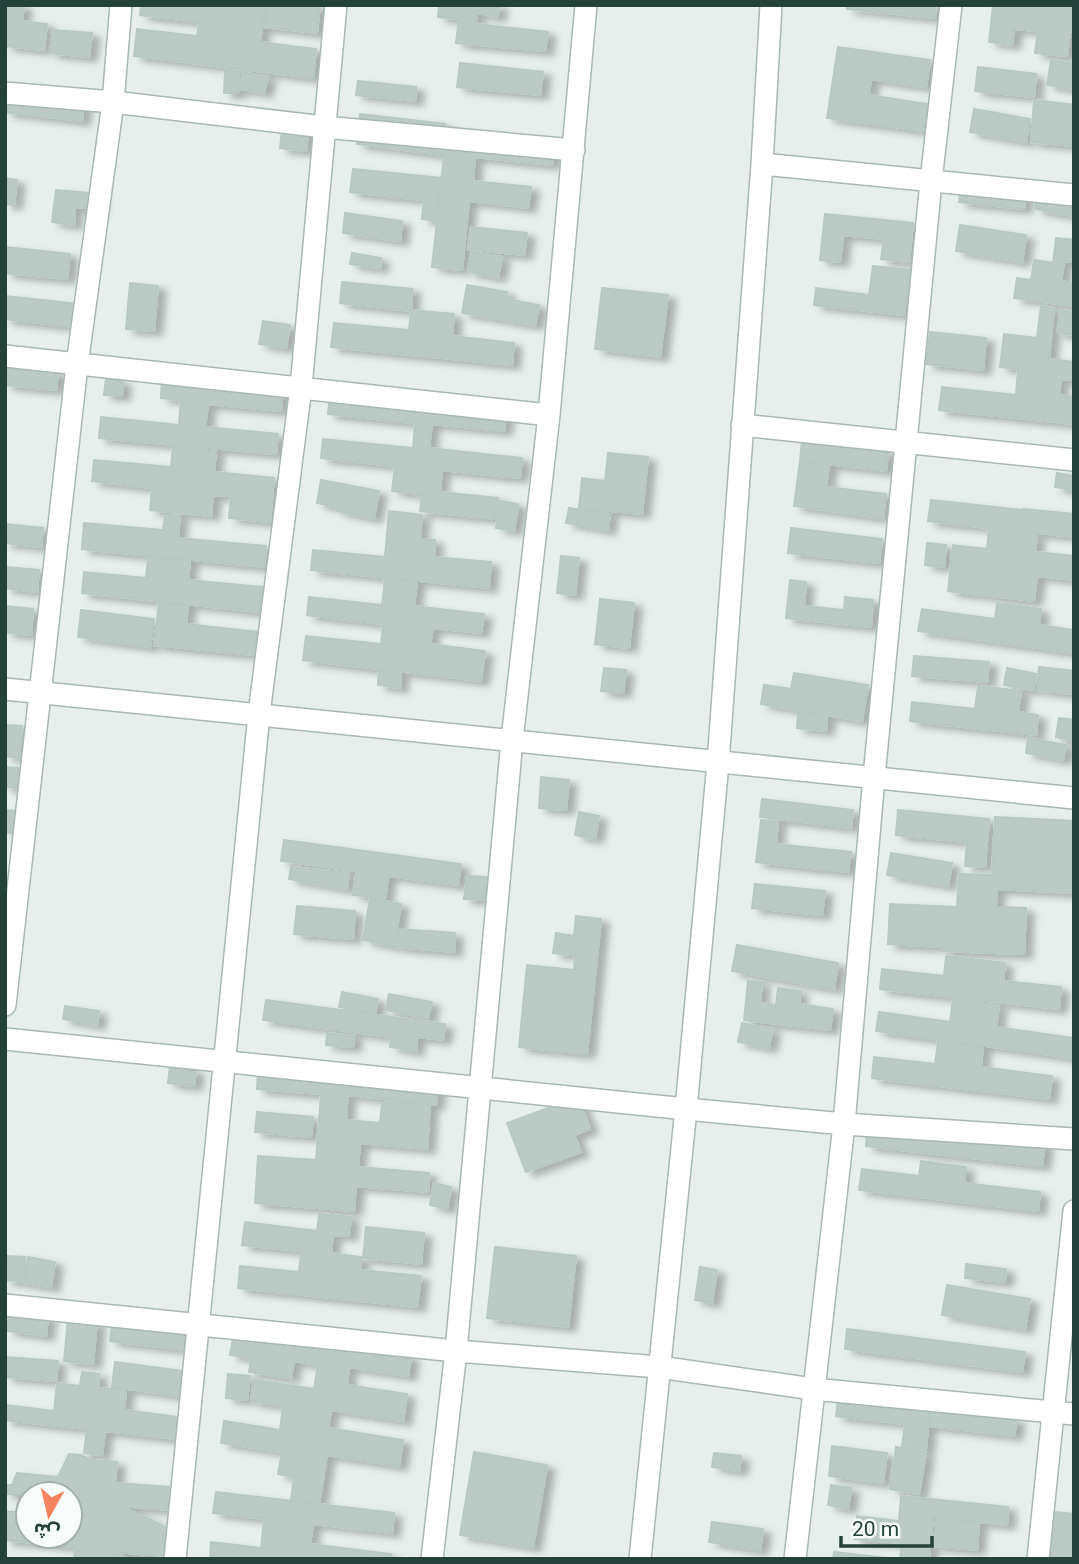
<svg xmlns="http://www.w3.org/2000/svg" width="1079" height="1564" font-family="Roboto,'Noto Sans Arabic',sans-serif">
	<defs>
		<filter id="shadow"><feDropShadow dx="8" dy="4.5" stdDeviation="3.5" flood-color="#0004"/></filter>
	</defs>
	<rect width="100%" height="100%" fill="#e6efeb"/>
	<path fill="#bbcac4" stroke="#b8c9c2" stroke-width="2" filter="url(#shadow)" d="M5,5H24L22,21L47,24L44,50L5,46Z
		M141,5H265L260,42L316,49L313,78L134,56L137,29L197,36L199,22L140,15Z
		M267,5H320L317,33L264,27Z
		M439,5H477L476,24L548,32L545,51L456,43L459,19L438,17Z
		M480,5H500L497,17L478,13Z
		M847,5H936L935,18L847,9Z
		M993,5L1047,8V5H1074V32L1070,31L1067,56L1035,53L1038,31L1014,29L1012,45L989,42Z
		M53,30L92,33L89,57L50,53Z
		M838,47L930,60L926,87L871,79L869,95L927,104L923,131L827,118Z
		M1051,60L1074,64V89L1047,85Z
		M460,63L543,72L540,95L457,87Z
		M978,67L1036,74L1034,97L975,91Z
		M225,71L239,72L238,93H224Z
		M243,72L268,77L264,93L240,89Z
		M358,81L416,87L415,101L356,95Z
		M5,93L84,102L82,121L5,112Z
		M1034,100L1074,105V146L1031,142Z
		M974,109L1030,119L1026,142L970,132Z
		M360,114L445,124L442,155L357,144Z
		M283,121L309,124L306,151L280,148Z
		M447,128L554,140L552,165L475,157L473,181L531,187L528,208L469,201L462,270L432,267Z
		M353,169L441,178L436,221L422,219L424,200L350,192Z
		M5,178L17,180L14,205L5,204Z
		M961,183L1026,190L1024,209L959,202Z
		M1039,183L1074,189V216L1035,209Z
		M56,190L99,194L98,209L75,207L74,225L52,222Z
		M345,213L402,221L400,241L343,233Z
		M825,214L913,223L909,262L881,259L884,239L843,235L840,262L820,260Z
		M960,225L1026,235L1022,262L956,251Z
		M471,227L527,233L524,255L468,249Z
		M1056,238L1074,240V262L1064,261L1061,281L1074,283V306L1014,298L1017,278L1031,280L1034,260L1053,263Z
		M5,247L70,254L67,279L5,273Z
		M472,252L502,257L498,277L468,272Z
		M352,253L381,258L380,268L350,264Z
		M873,266L910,270L904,315L814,305L816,288L869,295Z
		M342,282L412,289L411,310L454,314L452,336L514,343L512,365L331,347L334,323L409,330L411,311L340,303Z
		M130,283L158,286L154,331L126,329Z
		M467,285L507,292L506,299L539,305L535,325L462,313Z
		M602,288L668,295L660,357L595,349Z
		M5,296L78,304L75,327L5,319Z
		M1041,306L1054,308L1049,359L1074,362V380L1061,379L1059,395L1074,397V424L939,410L942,387L1016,395L1018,369L1000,367L1004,334L1037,338Z
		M1061,310L1074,312V335L1057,333Z
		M263,321L290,325L286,348L259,344Z
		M930,332L986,338L983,370L926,364Z
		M5,366L58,372L56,390L5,385Z
		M162,378L283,389L281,411L208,404L205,427L278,434L276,454L99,438L101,417L179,425L181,400L161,398Z
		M106,379L123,381L122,396L104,395Z
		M330,393L506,411L504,431L432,424L429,448L522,458L520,478L442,470L440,492L498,498L495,519L420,511L422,494L392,491L395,466L321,458L323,439L413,448L415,423L328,414Z
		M802,441L888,451L886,471L800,461Z
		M173,447L216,452L214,472L274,478L270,522L229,518L231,496L213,495L211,516L150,510L152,488L92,481L94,460L171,467Z
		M608,453L648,457L642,514L579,508L582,478L605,481Z
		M800,461L829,465L826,487L886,494L883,518L794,506Z
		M1057,473L1074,476V490L1055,487Z
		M321,480L379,491L374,518L337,511L338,507L317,503Z
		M931,500L1021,510L1018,533L1037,536L1035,552L1074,556V580L1037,576L1034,601L948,591L953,545L987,549L989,528L928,521Z
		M500,501L518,504L514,531L496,528Z
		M569,508L610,514L608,530L566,523Z
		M1023,509L1074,514V537L1021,531Z
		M389,511L422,515L420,539L435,540L434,557L491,562L489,588L311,570L313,550L385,557Z
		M165,515L180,516L178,538L266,546L264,567L82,549L84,523L163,530Z
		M5,524L43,528L41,547L5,543Z
		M791,528L882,539L879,563L788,553Z
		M927,543L946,545L944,567L925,565Z
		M561,556L579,558L575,595L557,593Z
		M148,557L190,561L188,580L262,587L259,612L82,593L84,572L146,578Z
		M5,567L39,570L37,592L5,588Z
		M385,579L417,582L414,606L484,614L481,633L433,628L430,644L485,651L481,681L303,660L306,636L381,644L383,624L307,615L309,597L382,605Z
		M790,580L806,582L804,606L844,610L845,597L873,600L871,627L786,618Z
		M600,599L634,603L629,648L595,644Z
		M159,603L188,606L186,624L258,632L255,655L154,645Z
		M997,603L1041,609L1039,625L1074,630V653L918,631L922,609L995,619Z
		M5,606L33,609L31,635L5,632Z
		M81,610L154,619L150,647L78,637Z
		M914,656L989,662L987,682L912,676Z
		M1039,667L1074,671V694L1037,690Z
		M604,668L626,670L623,693L601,691Z
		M1007,668L1036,674L1033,690L1004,685Z
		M379,671L401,674L400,688L378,685Z
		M794,673L868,685L862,721L761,704L764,685L791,689Z
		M978,686L1021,691L1018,712L1038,715L1036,735L910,721L912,702L975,709Z
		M798,713L827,716L826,731L797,728Z
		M1059,718L1074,720V741L1056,737Z
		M5,725L22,726L19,758L5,756Z
		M1028,738L1066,745L1063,760L1026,753Z
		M5,767L19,768L17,788L5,787Z
		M541,777L569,780L566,810L539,808Z
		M762,799L853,810L851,828L760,817Z
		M5,810L15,811L12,833L5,832Z
		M898,810L989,819L985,867L965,866L967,842L896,835Z
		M579,812L599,816L595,839L575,835Z
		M995,817L1074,821L1073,893L997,889L996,907L1026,908L1024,954L943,951V947L888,944L890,904L957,907L959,874L992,875Z
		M761,820L778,822L776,844L851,852L848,872L756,862Z
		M284,840L461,864L458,885L388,876L385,899L353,895L357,871L281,861Z
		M891,853L952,863L948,886L887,875Z
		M291,867L349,873L347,889L289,879Z
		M467,876L486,877L484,900L464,899Z
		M755,884L825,891L822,915L752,908Z
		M370,898L401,904L394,946L363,940Z
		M297,906L355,911L353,939L294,934Z
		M576,916L601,919L587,1054L519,1047L527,965L574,970L575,955L553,953L556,933L574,936Z
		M399,929L455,933L454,952L397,947Z
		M737,945L838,963L834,989L732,971Z
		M946,956L1005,963L1003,981L1061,987L1059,1009L880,989L882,969L944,976Z
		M748,981L762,982L760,1003L776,1005L778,988L800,991L799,1004L833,1009L830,1030L744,1020Z
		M342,992L378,999L375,1014L339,1007Z
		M389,994L432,1002L428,1018L386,1010Z
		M953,999L999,1006L996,1027L1074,1038V1058L876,1031L879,1012L950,1022Z
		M266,1000L445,1024L443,1040L417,1037L416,1051L390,1047L391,1037L263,1020Z
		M65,1006L99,1011L97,1025L63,1019Z
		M742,1023L772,1029L769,1048L738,1042Z
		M327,1033L354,1036L353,1047L326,1045Z
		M938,1042L983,1047L981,1067L1052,1076L1049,1099L872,1078L874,1057L935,1064Z
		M170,1066L196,1070L194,1086L168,1083Z
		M258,1070L349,1078L346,1120L380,1123L382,1102L430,1105L427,1149L360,1143L358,1167L429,1173L428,1192L356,1186L354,1211L255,1203L258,1156L316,1160L321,1094L257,1089Z
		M352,1075L438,1084L436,1105L350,1095Z
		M578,1097L590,1129L574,1135L581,1152L526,1172L507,1123Z
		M257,1112L313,1117L311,1137L255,1132Z
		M868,1123L1045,1143L1042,1166L866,1146Z
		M921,1161L966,1167L964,1183L1040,1192L1038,1211L859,1190L862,1169L919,1176Z
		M434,1183L451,1187L447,1209L430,1205Z
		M319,1214L351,1217L349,1236L333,1235L331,1253L361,1257L360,1270L421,1276L417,1307L238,1288L240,1266L299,1272L301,1251L242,1245L245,1222L317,1231Z
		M366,1227L424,1233L421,1264L363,1258Z
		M495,1247L576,1256L568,1327L487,1318Z
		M7,1256L25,1257L23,1282L5,1280Z
		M28,1257L55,1262L51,1287L24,1283Z
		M966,1264L1006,1269L1005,1282L965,1278Z
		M700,1267L717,1270L712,1303L695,1300Z
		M947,1285L1030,1299L1025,1329L942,1315Z
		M9,1312L48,1316L46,1336L7,1331Z
		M68,1319L97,1322L93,1364L64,1361Z
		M189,1322L186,1350L110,1341L112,1323Z
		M235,1328L411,1356L408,1376L349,1367L347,1385L407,1394L403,1421L331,1410L328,1428L403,1440L399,1466L327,1455L319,1504L291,1500L294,1477L278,1474L282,1452L221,1443L224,1421L280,1430L283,1406L251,1401L254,1380L314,1389L318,1365L294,1361L291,1378L249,1372L251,1358L230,1355Z
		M847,1329L1025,1352L1022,1372L845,1349Z
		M5,1357L58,1361L56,1381L5,1377Z
		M115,1362L184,1371L181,1396L112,1387Z
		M82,1372L99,1374L98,1388L126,1390L124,1410L179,1417L176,1439L105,1431L102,1455L84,1453L87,1429L5,1420V1405L54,1411L57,1383L80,1386Z
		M228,1374L250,1376L247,1400L226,1398Z
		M838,1399L930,1409L926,1449L902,1446L905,1424L836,1416Z
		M932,1409L1017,1419L1014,1436L930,1426Z
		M832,1446L887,1453L883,1483L829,1476Z
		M896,1447L926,1452L919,1494L890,1489Z
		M474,1452L547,1465L533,1547L460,1535Z
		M714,1453L741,1456L739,1471L712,1467Z
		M69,1454L81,1455L91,1460L117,1462L115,1483L171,1487L168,1510L121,1506L168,1528L166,1556L114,1552L129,1559H74L75,1547L5,1540V1511L26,1513L28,1508V1536H70V1494H5V1485H12L17,1473L58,1477Z
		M831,1485L851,1488L848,1509L828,1505Z
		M216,1492L394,1513L392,1533L313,1524L310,1544L391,1554L390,1559H210L211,1542L261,1548L264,1519L213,1513Z
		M901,1496L1008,1507L1007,1525L933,1517L929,1559H900L902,1543L855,1539L857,1516L899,1521Z
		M1054,1512L1074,1514V1559L1049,1557Z
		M936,1520L979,1524L977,1550L934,1546Z
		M712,1522L763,1529L760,1550L709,1542Z
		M834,1552L895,1559H833Z"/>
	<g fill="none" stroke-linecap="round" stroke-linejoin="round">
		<defs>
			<path id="minor" d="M5,93L113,102L324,127L574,150
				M762,164L1074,195
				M5,356L549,415
				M742,425L1074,460
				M5,689L1074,798
				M5,1005L77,365L113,102L121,5
				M5,1039L686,1109L844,1124L1074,1139
				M5,1305L456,1351L659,1367L813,1389L1074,1414
				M175,1559L259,714L301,387L336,5
				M432,1559L456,1351L512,740L549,415L586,5
				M640,1559L686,1109L718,763L762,164L771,5
				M795,1559L844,1124L874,777L931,181L951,5
				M1038,1559L1074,1211"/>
		</defs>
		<use href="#minor" stroke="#a8b8b2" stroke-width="24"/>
		<use href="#minor" stroke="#fff" stroke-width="21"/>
	</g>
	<rect width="1079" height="1564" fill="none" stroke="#24423a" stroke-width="14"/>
	<g transform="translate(49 1515) rotate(188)"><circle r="33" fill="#f7fbf9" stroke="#a3b1ad" stroke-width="2"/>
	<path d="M0-5L12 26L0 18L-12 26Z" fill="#f4845f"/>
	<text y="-10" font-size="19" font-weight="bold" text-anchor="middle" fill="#24423a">ش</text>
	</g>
	<path d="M841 1536v10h91v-10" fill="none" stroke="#24423a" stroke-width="3.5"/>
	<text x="852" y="1536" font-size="21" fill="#24423a" stroke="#f7fbf9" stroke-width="5" paint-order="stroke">20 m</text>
</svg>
